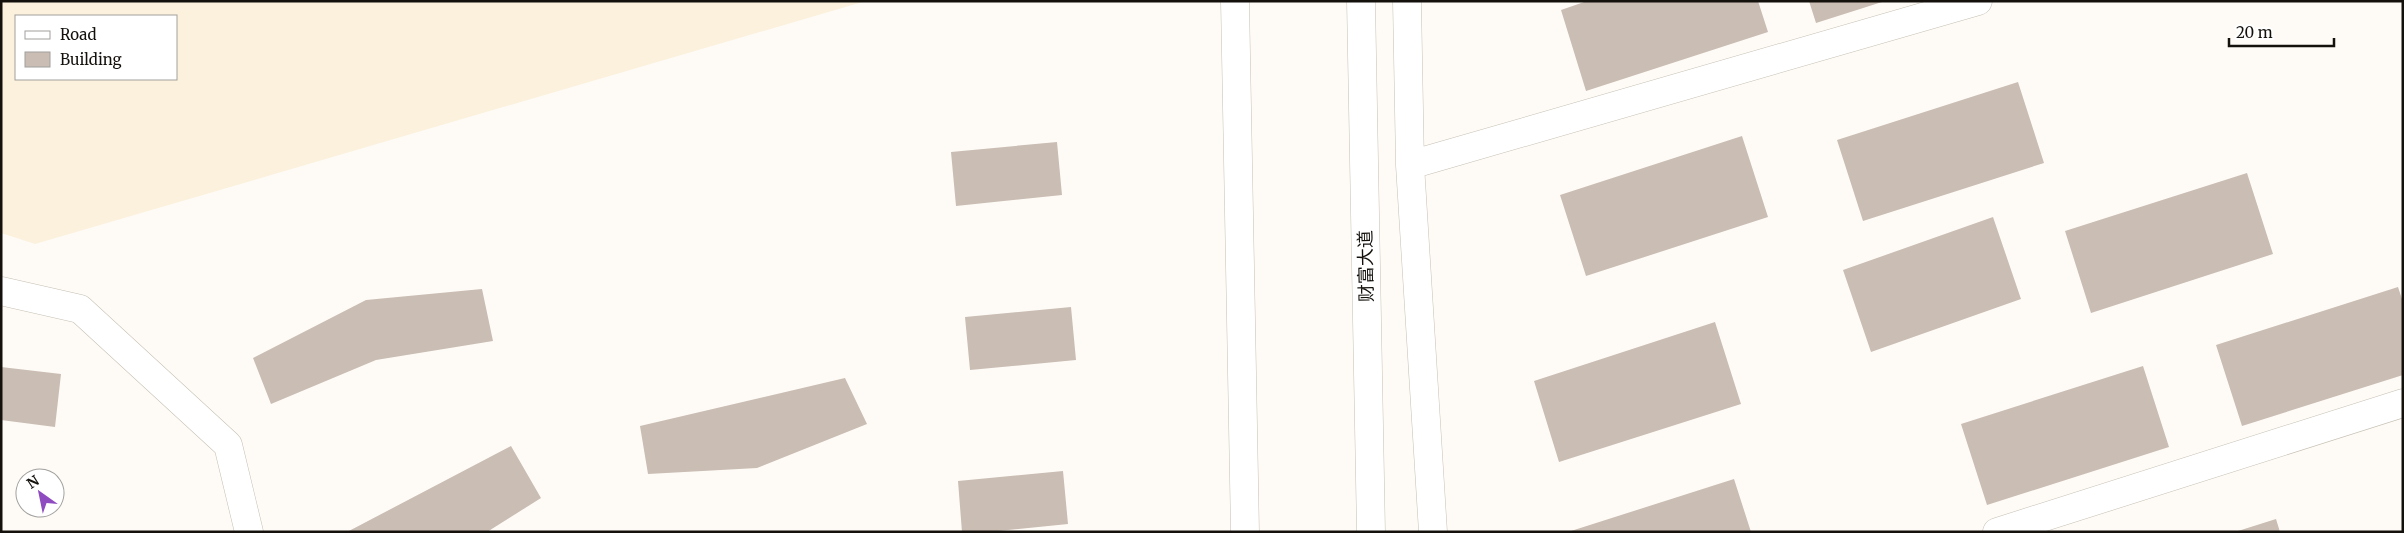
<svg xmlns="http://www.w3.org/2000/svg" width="2404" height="533" font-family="Merriweather,'Noto Sans SC',serif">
	<rect width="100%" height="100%" fill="#fefbf6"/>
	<path fill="#fbf1dd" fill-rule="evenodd" d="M1,1H866L35,244L1,233ZM16,16H176V79H16Z"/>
	<path fill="#cabdb4" d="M1587,1H1758L1768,32L1586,91L1561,10Z
		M1809,1H1882V2L1816,23Z
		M2018,82L2044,163L1863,221L1837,140Z
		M1742,136L1768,217L1586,276L1560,195Z
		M1057,142L1062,195L956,206L951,152Z
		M2247,173L2273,254L2091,313L2065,231Z
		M1993,217L2021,299L1871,352L1843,270Z
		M2398,287L2403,302V375L2242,426L2216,345Z
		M482,289L493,341L376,360L271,404L253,358L366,300Z
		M1071,307L1076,360L970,370L965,317Z
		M1715,322L1741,404L1559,462L1534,381Z
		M2143,366L2169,447L1987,505L1961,424Z
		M1,367L61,374L55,427L1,420Z
		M845,378L867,424L757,468L648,474L640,426Z
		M511,446L541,498L487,532H347Z
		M1063,471L1068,524L988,532H962L958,481Z
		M1734,479L1751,532H1571V531Z
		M2276,519L2280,532H2238V531Z"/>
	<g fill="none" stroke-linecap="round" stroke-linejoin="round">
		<defs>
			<path id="minor" d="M1407,1L1410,165L1433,532
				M1410,165L1978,1
				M1,291L80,309L228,445L249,532
				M1997,532L2403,403"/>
			<path id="primary" d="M1235,1L1245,532
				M1361,1L1371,532"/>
		</defs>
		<use href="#minor" stroke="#c6c0b4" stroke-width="29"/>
		<use href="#primary" stroke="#c6c0b4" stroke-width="29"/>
		<use href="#minor" stroke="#fff" stroke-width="28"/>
		<use href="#primary" stroke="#fff" stroke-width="28"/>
	</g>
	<g text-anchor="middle" stroke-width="4" stroke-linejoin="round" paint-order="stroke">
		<g font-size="18" fill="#14110d" stroke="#fff">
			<text transform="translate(1366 266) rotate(-91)" y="6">财富大道</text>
		</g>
	</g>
	<rect width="2404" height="533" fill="none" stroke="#14110d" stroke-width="5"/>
	<rect x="15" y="15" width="162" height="65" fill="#ffffff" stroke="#a1a09e"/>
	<rect x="25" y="31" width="25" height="8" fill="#ffffff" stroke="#a1a09e"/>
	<text x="60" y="40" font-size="15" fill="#14110d">Road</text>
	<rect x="25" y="52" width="25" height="15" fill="#cabdb4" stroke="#a1a09e"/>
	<text x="60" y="65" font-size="15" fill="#14110d">Building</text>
	<g transform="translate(40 493) rotate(327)"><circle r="24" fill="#ffffff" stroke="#a1a09e"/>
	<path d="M0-4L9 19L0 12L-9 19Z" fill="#8f4cc1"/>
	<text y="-8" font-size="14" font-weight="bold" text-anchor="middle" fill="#14110d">N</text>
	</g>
	<path d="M2229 38v8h105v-8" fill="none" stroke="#14110d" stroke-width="2.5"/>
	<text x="2236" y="38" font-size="15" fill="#14110d" stroke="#ffffff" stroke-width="4" paint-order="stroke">20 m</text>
</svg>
